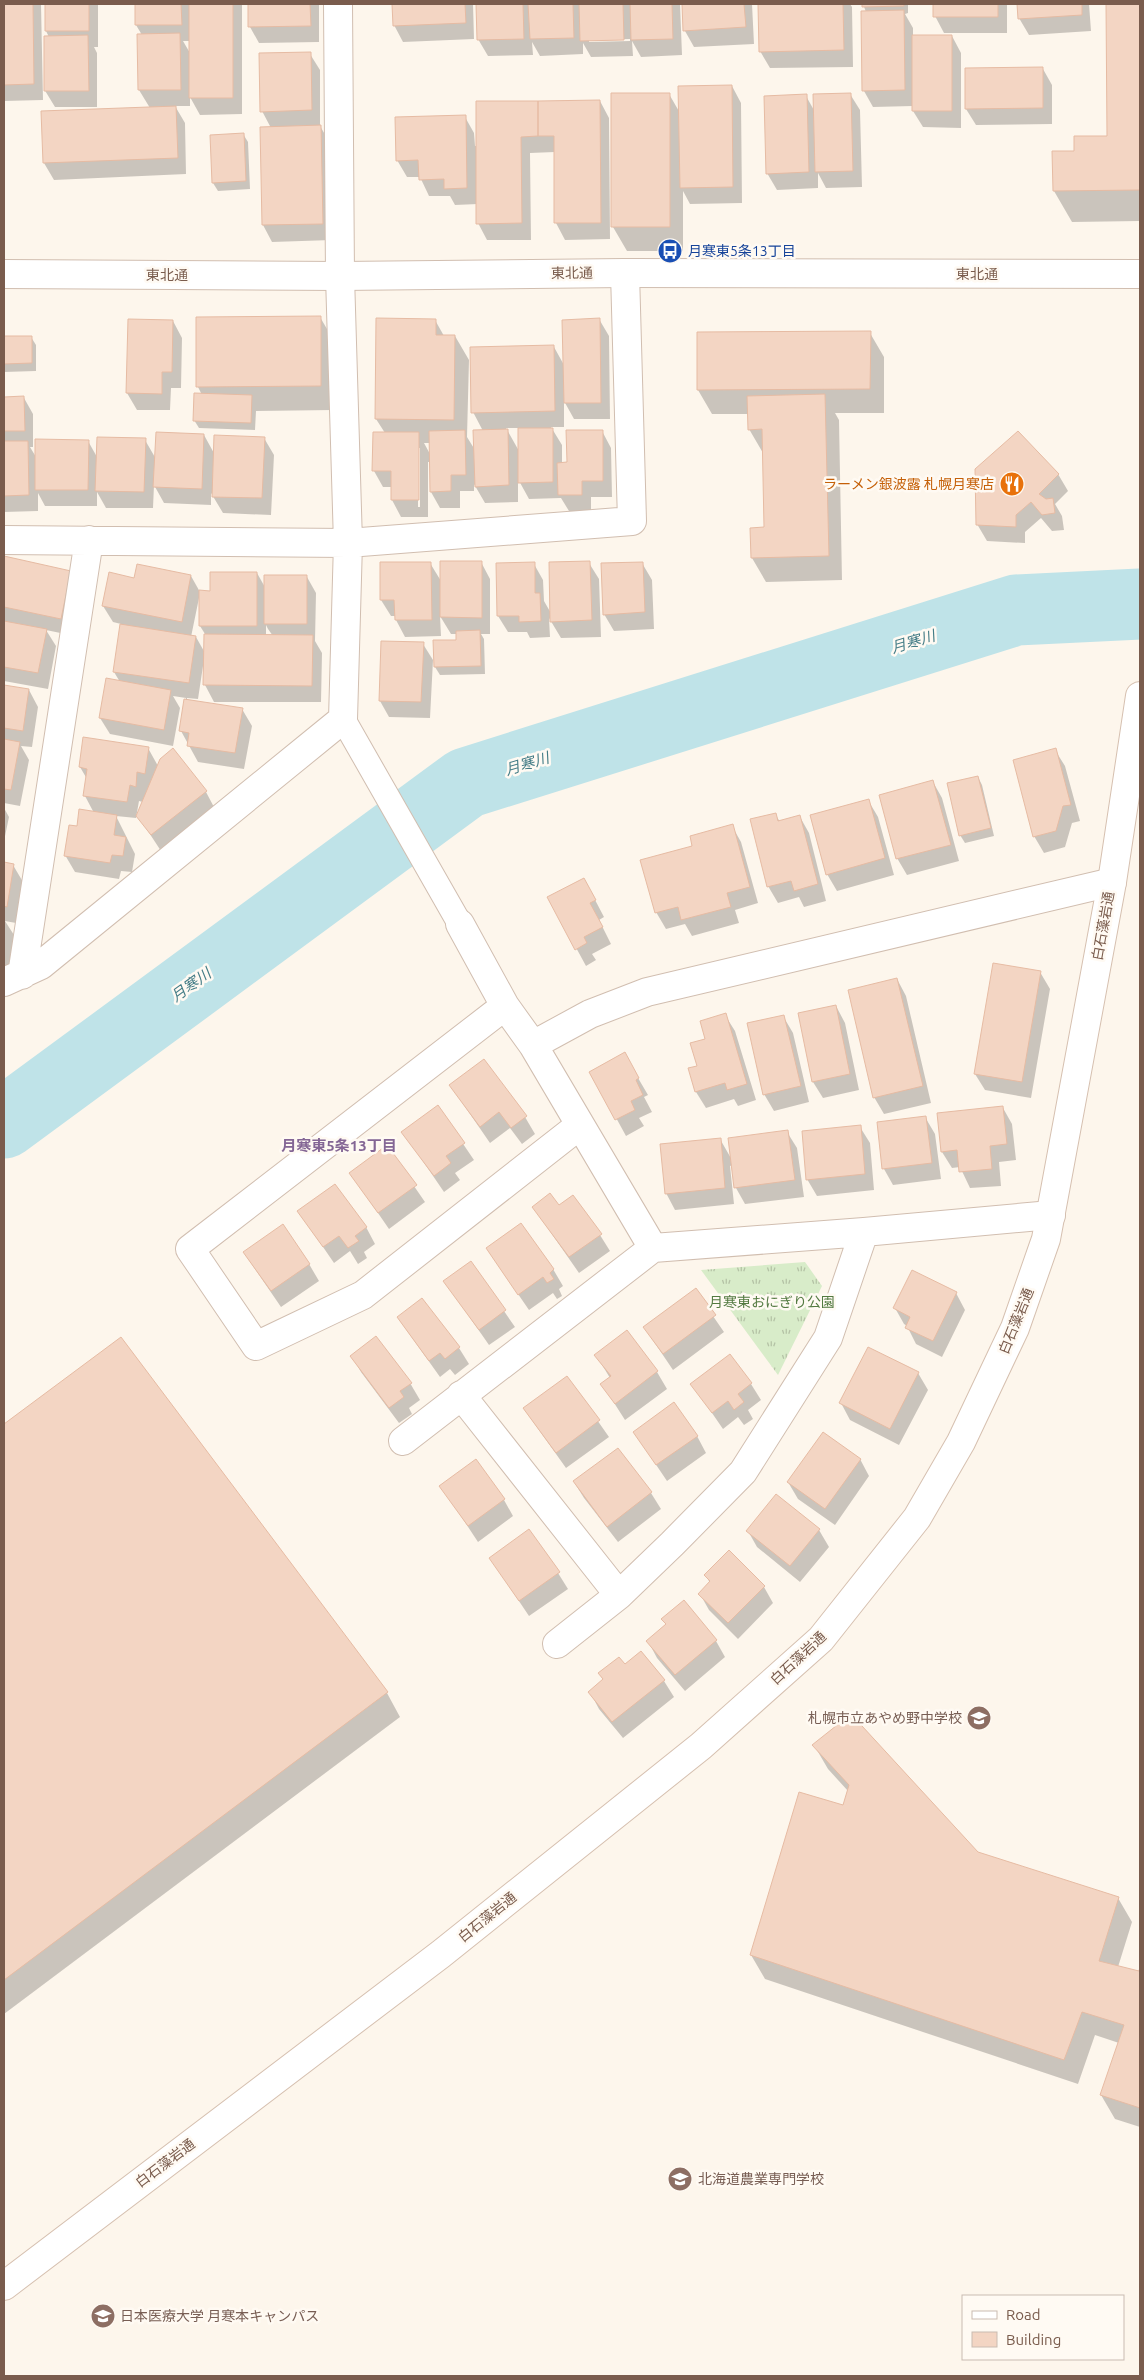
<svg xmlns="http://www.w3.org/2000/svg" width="1144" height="2380" font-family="Ubuntu,'Noto Sans JP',sans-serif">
	<defs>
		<pattern id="grass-tufts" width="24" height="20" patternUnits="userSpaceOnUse" patternTransform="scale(1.25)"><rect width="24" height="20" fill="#d8ecc9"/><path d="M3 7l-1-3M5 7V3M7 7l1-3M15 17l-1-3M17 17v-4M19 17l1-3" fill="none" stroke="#b4c2a5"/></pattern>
	</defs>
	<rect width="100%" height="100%" fill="#fdf6ec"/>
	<path fill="url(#grass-tufts)" d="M805,1262L822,1286L778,1375L701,1270Z"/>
	<path fill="#0003" fill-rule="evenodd" d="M4,4H41L43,100L4,101Z
		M46,4H98V47H94L97,53V107H55L44,89L49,37L46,31Z
		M136,4H242V114L200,115L190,97V106H175L185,123L186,174L54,180L44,163L42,113L150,108L139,90L138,35H142L136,25ZM183,41H190V53Z
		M249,4H319V42L259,43L250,27Z
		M393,4H473L474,39L403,42L394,25Z
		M477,4H680L682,55L641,57L632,41L633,56L591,57L583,43V54L540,56L532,42L533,55L488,56L478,39ZM630,39V41L589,42V40Z
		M683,4H752L754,44L694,47L685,31Z
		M760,4H850L852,7L853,67L770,68L760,51Z
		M863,4H908V13L905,14L913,28V36H952L961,53V128L923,127L913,111V106L873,107L864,91L866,12Z
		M934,4H1007V33H944L935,16Z
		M1018,4H1089L1091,31L1029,35L1019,18Z
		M1107,4H1140V221L1072,222L1054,191L1076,152L1108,137Z
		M310,54L320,70V126L330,143L332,240L272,242L263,225L261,128H271L262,111Z
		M1043,69L1052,85V124L976,125L966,109Z
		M732,86L741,103L742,203L690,204L683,191V251H627L613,227V95L669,94L680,113Z
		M850,94L860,110L862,187L826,188L818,173V188L777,190L767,173L806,96L815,112Z
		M600,101L609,118L610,239L565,240L556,223L555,152L530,153L531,240H487L478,223V204L455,205L450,196H429L420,177H407L397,160L465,117L474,133L475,146H477Z
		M243,134L248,142L250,189L218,191L213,183Z
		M320,317L334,341V410L256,411L255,430L199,428L194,420L202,395L198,387L197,318Z
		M599,319L609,336L610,419H574L564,401V427H551L562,445V464H568L602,431L611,448L612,497H591V511H569L561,498L529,499L518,479V502L485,503L474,484V491H460V508H440L431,492L430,462H428V517H401L392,500V487H383L374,471L385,433L376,419L435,320L444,336H455L469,360L467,437L475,450L483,431L473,412L554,347L564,365ZM506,428H519V451ZM424,443H430V454ZM418,448H420V507H418Z
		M173,321L182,338L181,388H171L170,410H137L127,393Z
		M870,333L884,357V413H835L839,420L842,580L766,582L752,558L766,528L763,453L749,429V414H712L698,390Z
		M4,337H31L36,345V371L4,372Z
		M4,398H24L33,414V447H30L36,457L88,441L97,457L145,440L156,459L204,435L215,455L264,438L274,455L271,515L223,513L211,493V505L164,503L154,485L153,508H106L97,492V506H45L38,493V511L4,512Z
		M1058,474L1068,491L1055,504L1062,516L1064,530L1052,531L1041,518L1025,532V543L987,541L977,524Z
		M4,558L71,572L70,635L46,630L56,646L48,689L4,681Z
		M481,562L490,579V634H481L484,639L485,674L440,675L435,667L457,641V634H451L440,616L441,636L405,637L396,620V616H391L381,600L430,563L441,581Z
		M589,563L599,579L601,637L561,638L549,618L550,637L530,638L527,632H508L498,616L534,564L543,580L544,601L552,615Z
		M642,563L652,580L654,629L614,631L604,614Z
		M257,573L266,589L307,577L316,593L315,641L322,653L321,702H214L205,685L203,666L198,699L187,698V700L242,709L252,726L244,769L198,762L181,731L186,698L173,696L180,708L173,746L110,734L100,718L120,682L114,672L121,624L113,622L103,606L135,579L191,576L200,592H211ZM199,598L200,626L205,634V653L196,637H191ZM266,625L268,629L273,636H266Z
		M423,644L433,660L430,718L389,717L380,701Z
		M4,686L29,690L38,707L32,747L21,746L29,760L20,806L4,803Z
		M148,748L158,766L173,750L206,792L215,809L161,851L138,816L143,802L139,801L136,818L116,816L135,854L132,872L121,871L119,879L75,872L65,855L78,827L94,813L85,796L87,779L80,767Z
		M1055,750L1065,766L1080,821L1072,823L1065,847L1044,853L1034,836Z
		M978,777L982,785L994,836L965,843L960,835Z
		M933,782L942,798L959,861L907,875L897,858Z
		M868,800L878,817L894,875L837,891L827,874Z
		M4,808L9,817L4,841Z
		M775,814L780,822L800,817L809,833L826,901L804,907L799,897L778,903L768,886Z
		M732,826L741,842L758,903L735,910L739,923L692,936L685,924L666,929L656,912L694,846Z
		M4,863L13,865L23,882L16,923L5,921L14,935L7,976L4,975Z
		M593,896L604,917L599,920L611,944L592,954L596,960L586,966L549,898Z
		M1040,972L1050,989L1031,1098L985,1090L975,1074Z
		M897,979L906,996L931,1103L884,1114L874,1097Z
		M836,1006L845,1023L859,1090L823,1098L813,1082L799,1014Z
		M725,1015L735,1031L756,1100L738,1106L734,1099L706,1108L696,1092L698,1067L706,1040Z
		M783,1016L793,1033L809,1102L774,1111L764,1094Z
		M624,1054L648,1095L644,1097L652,1112L639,1118L644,1126L626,1136L591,1072Z
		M484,1061L525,1117L535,1134L522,1144L510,1128L490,1143L450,1085Z
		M438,1107L474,1160L455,1173L460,1180L444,1192L403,1132Z
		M1003,1108L1012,1124L1016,1160L999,1162L1001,1186L970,1188L960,1167L952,1168L942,1152Z
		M925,1117L935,1134L941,1179L893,1185L884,1169Z
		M860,1127L870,1143L874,1190L817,1196L807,1179Z
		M787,1132L797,1148L804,1197L745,1204L736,1188L733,1165L730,1166L734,1204L675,1210L666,1193L720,1139L732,1160Z
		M387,1147L425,1202L389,1229L351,1174Z
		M559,1206L600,1235L610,1251L579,1273L533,1207Z
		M299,1212L366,1227L375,1244L364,1252L367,1258L358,1264L350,1251L334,1263Z
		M487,1249L553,1269L563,1286L559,1289L562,1296L557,1299L553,1293L529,1310Z
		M244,1253L309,1264L319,1281L281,1307Z
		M470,1262L515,1327L489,1345L445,1282Z
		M695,1290L724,1332L673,1370L644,1327Z
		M956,1293L965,1310L942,1357L916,1344L907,1326L904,1324L895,1308Z
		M422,1299L459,1348L469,1364L455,1375L450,1369L440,1377L398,1318Z
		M626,1332L657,1372L667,1389L625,1420L602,1384L610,1378L596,1355Z
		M121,1338L387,1693L400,1717L4,2014V1426Z
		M352,1356L410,1383L420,1400L409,1408L412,1414L399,1423L361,1372Z
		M918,1373L928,1390L899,1445L850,1420L841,1403Z
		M567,1377L609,1437L566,1468L524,1409Z
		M692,1384H751L761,1400L748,1410L753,1419L744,1425L738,1417L723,1429Z
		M634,1432L697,1436L706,1453L667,1481Z
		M618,1449L651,1493L661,1509L618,1542L584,1498L574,1482Z
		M860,1459L869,1476L835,1525L798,1499L788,1482Z
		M441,1486L504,1500L513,1516L478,1542Z
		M776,1496L819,1530L829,1547L800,1582L757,1547L748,1531Z
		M490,1558L558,1573L568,1589L529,1616Z
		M706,1576L764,1587L773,1603L738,1639L709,1610L700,1594L710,1583Z
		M663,1619L716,1641L725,1657L685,1691L657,1658L648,1641L666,1625Z
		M641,1653L664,1681L674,1697L623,1738L599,1709L590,1692L604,1681L599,1673L625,1666Z
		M814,1745L977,1853L1118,1898L1132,1922L1118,1967L1139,1973L1140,1970V2127L1115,2119L1101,2095L1119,2043L1095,2035L1078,2084L765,1979L751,1955L843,1807L848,1791L828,1769Z"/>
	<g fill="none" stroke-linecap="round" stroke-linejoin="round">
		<path stroke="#bfe3e8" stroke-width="71" d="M4,1123L466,783L1016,610L1140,604"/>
	</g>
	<path fill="#f3d5c3" stroke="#e6bba3" d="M4,4H33L34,84L4,85Z
		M45,4H89V31H45Z
		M135,4H181L182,25H135Z
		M189,4H233V98H189Z
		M248,4H310L311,26L248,27Z
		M392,4H465L466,23L393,26Z
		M476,4H523L524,39L477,40Z
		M528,4H573L574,38L530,39Z
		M579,4H623L624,40L580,41Z
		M630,4H672L673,39L631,40Z
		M682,4H744L746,27L683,31Z
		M758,4H843L844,50L759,52Z
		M862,4H904V6L862,7Z
		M933,4H998V17H933Z
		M1017,4H1082V15L1018,19Z
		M1106,4H1140V190L1053,191L1052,151H1074V136H1107Z
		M904,10L905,90L862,91L861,11Z
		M180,33L181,90H138L137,34Z
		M88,35L89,91H44V36Z
		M912,35H952V111H912Z
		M311,52L312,110L260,112L259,53Z
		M1043,67V108L965,109V68Z
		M732,85L733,187L680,188L678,86Z
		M611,93H670V227H611Z
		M851,93L853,171L815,172L813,94Z
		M807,94L809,172L766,174L764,96Z
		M600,100L601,223H554V136H538V101Z
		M476,101H538V136L521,137L522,223L476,224Z
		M176,106L178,158L43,163L41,111Z
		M466,115L467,188L444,189V179L419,180L418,160L396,161L395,117Z
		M321,125L323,224L262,225L260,127Z
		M244,133L246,181L212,183L210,135Z
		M321,316V386L196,387V317Z
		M376,318L436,319V335H455L454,420L375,419Z
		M600,318L601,403H564L562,320Z
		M128,319L173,320L172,372H162V394L126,393Z
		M871,331L870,389L697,390V332Z
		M4,336H32V363L4,364Z
		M554,345L555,411L471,413L470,347Z
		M194,393L252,395L251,423L193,421Z
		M825,394L829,556L751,558L750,528L764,527L762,429L748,430L747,396Z
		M24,396L25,431H4V397Z
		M518,428H553V482L518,483Z
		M508,429L509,485L475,487L473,430Z
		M465,430L466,475H451V491L430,492L429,431Z
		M566,430H603V481H582V495H558L557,463L567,462Z
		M1018,431L1059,474L1039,494L1046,499L1053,498L1055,513L1042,515L1031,502L1016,515V527L976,525L975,469Z
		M156,432L204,434L202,489L153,487Z
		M373,432H419V500H391V471H372Z
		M214,435L265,437L262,498L212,497Z
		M97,437L146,438L144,492L95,491Z
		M35,439L89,440L88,490H35Z
		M4,441H28L29,495L4,496Z
		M4,556L71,571L61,619L4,607Z
		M440,561H482V618L440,617Z
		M590,561L592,620L550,622L549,562Z
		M380,562H431L432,620H395L394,600H380Z
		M535,562V593H540L541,621L519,622V616H497L496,563Z
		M643,562L645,612L603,615L601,563Z
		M137,564L191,575L182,622L102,606L109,572L134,578Z
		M210,572H257V626H199V590L210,591Z
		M264,575H307V624H264Z
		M4,621L47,629L38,673L4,667Z
		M120,624L196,636L189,683L113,672Z
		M480,630L481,666L434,667L433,640H456V631Z
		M204,634L313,635L312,686L203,685Z
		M381,641L424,642L421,702L379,701Z
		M106,678L171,690L164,730L99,718Z
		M4,685L29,689L23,731L4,728Z
		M184,699L243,708L235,753L187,746L189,733L179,731Z
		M83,737L149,747L145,774L137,772L136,787L130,785L127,802L83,796L87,769L79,767Z
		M4,739L20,742L11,790L4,789Z
		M173,748L207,791L151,835L136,816L160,759Z
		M1056,748L1071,805L1063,806L1056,831L1033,837L1013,760Z
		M978,776L991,828L959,836L947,783Z
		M933,780L951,845L896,859L879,795Z
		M869,799L885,858L826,875L810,815Z
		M79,809L117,815L114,835L126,837L123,856L112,855L110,863L64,856L69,825L77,826Z
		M776,813L778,821L800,815L818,884L794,891L791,881L767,887L750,819Z
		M733,824L750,887L727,893L731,907L681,920L678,907L655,913L640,860L692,846L690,836Z
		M4,862L14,864L7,907L4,906Z
		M584,878L596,900L590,903L603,927L584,937L587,943L575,950L547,897Z
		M993,963L1041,971L1022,1082L974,1074Z
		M897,978L923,1086L873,1098L848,990Z
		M836,1005L850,1074L812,1082L798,1013Z
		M726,1013L747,1084L727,1090L725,1083L695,1092L688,1068L697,1066L690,1043L705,1039L700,1021Z
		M784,1015L801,1086L763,1095L747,1023Z
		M625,1052L639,1078L636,1080L643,1095L631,1101L635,1110L615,1120L589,1072Z
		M484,1059L527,1116L511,1128L499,1112L480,1127L449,1085Z
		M438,1105L465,1143L446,1156L451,1163L434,1176L401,1132Z
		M1003,1106L1007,1144L990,1146L992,1169L959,1172L957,1150L941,1152L937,1113Z
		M926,1116L932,1163L882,1169L877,1122Z
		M861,1125L865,1174L806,1180L802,1131Z
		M788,1130L795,1180L734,1188L728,1138Z
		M721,1138L725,1188L665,1194L660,1144Z
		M387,1145L417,1185L378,1213L349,1173Z
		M335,1184L367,1227L355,1236L359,1241L348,1248L339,1236L323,1247L297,1211Z
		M550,1193L559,1205L573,1195L602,1234L569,1257L532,1207Z
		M521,1223L554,1269L550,1273L554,1279L547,1283L543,1277L518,1295L486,1248Z
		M283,1224L310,1264L271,1291L243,1252Z
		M471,1261L506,1310L479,1330L443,1281Z
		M912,1270L957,1292L933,1341L905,1328L910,1317L893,1308Z
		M696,1288L716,1315L663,1354L643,1327Z
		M422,1298L460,1347L445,1359L440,1353L429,1361L397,1317Z
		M627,1330L658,1371L615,1404L600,1384L611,1376L594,1355Z
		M376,1336L412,1383L400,1391L404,1397L389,1408L350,1356Z
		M121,1337L388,1692L4,1980V1424Z
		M868,1347L919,1372L890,1429L839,1403Z
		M730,1354L752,1383L738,1394L744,1402L734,1410L728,1401L712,1413L690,1384Z
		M567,1376L600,1420L556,1453L523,1408Z
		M674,1402L698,1436L656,1465L633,1432Z
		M823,1432L861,1459L825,1509L787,1482Z
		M618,1448L652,1492L607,1527L573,1481Z
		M476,1459L505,1499L468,1526L439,1486Z
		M776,1494L820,1529L790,1566L746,1531Z
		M529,1529L560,1572L519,1601L489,1558Z
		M729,1550L765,1586L728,1623L698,1594L710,1581L704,1575Z
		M684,1600L717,1640L675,1675L646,1641L666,1624L661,1619Z
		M641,1651L665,1680L612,1722L588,1692L603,1679L598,1673L619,1657L625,1664Z
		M851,1714L978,1852L1119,1897L1099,1961L1139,1971L1140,1967V2108L1100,2095L1124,2025L1082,2012L1064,2060L750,1955L799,1792L843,1805L849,1785L812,1745Z"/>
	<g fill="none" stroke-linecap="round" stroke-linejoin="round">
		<defs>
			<path id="service" d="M343,719L460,924"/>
			<path id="minor" d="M4,540L348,543L632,521L625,273
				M460,924L505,1006L533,1045L653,1248
				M22,975L89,540
				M4,982L41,965L343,719L348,543L340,276L338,4
				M505,1006L190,1249L256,1346L363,1295L580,1125
				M533,1045L590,1014L647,992L1112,882
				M461,1395L619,1595
				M403,1441L653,1248L864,1232L1051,1215
				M557,1644L619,1595L672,1544L743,1472L828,1338L864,1232"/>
			<path id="tertiary" d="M4,274L340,276L625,273L1140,274"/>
			<path id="secondary" d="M4,2286L441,1954L701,1746L821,1639L917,1518L961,1442L1015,1328L1046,1239L1112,882L1140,696"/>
		</defs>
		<use href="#service" stroke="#d1beb0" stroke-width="26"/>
		<use href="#minor" stroke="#d1beb0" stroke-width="30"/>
		<use href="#tertiary" stroke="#d1beb0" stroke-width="30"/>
		<use href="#secondary" stroke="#d6c0b0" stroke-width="30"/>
		<use href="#service" stroke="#fff" stroke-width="24"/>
		<use href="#minor" stroke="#fff" stroke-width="28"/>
		<use href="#tertiary" stroke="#fff" stroke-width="28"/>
		<use href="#secondary" stroke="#fff" stroke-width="28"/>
	</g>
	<defs>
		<symbol id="bus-disc" viewBox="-11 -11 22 22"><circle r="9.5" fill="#1a4fb4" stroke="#fffaf3"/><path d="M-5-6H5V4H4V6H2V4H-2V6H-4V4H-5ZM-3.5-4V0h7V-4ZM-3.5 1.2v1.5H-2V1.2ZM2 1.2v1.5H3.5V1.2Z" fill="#fff"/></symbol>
		<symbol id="restaurant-disc" viewBox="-11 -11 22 22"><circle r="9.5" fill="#e8710a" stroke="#fffaf3"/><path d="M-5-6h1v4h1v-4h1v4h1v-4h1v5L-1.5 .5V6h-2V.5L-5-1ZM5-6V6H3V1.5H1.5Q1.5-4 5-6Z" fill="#fff"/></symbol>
		<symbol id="school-disc" viewBox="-11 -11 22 22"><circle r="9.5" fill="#8d6e63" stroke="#fffaf3"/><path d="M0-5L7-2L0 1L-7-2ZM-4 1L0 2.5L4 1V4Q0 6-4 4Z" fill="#fff"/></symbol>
		<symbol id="university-disc" viewBox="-11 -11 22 22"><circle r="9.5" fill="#8d6e63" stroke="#fffaf3"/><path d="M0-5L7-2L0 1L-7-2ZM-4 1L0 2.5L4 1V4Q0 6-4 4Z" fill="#fff"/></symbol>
	</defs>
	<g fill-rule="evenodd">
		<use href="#bus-disc" x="656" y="237" width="28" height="28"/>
		<use href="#restaurant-disc" x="998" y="470" width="28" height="28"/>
		<use href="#school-disc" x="965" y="1704" width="28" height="28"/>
		<use href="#university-disc" x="666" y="2165" width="28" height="28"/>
		<use href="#university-disc" x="89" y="2302" width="28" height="28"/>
	</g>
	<g text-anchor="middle" stroke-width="5" stroke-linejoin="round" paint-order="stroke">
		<g font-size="14" fill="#164399" stroke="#fffaf3" text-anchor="start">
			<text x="688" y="256">月寒東5条13丁目</text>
		</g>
		<g font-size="14" fill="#7a5c4d" stroke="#fffaf3">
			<text transform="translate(572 273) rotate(-1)" y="5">東北通</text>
			<text x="977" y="279">東北通</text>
			<text x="167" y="280">東北通</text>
			<text transform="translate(1103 926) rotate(-80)" y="5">白石藻岩通</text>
			<text transform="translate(1016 1321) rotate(-68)" y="5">白石藻岩通</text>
			<text transform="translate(798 1658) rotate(-43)" y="5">白石藻岩通</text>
			<text transform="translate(487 1917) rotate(-39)" y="5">白石藻岩通</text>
			<text transform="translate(165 2163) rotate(-37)" y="5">白石藻岩通</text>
		</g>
		<g font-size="14" fill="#c56008" stroke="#fffaf3" text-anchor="end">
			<text x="994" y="489">ラーメン銀波露 札幌月寒店</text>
		</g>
		<g font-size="14" fill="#537a41" stroke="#fffaf3">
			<text x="772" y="1307">月寒東おにぎり公園</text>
		</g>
		<g font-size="14" fill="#785e54" stroke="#fffaf3" text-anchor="start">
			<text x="962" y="1723" text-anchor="end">札幌市立あやめ野中学校</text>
			<text x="698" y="2184">北海道農業専門学校</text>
			<text x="120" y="2321">日本医療大学 月寒本キャンパス</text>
		</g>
		<g font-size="15" font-style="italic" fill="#437c86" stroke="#fffaf3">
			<text transform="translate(913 642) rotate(-17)" y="5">月寒川</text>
			<text transform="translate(527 764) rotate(-17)" y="5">月寒川</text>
			<text transform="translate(191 985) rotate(-36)" y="5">月寒川</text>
		</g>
		<g font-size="15" font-weight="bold" fill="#846695" stroke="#fffaf3">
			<text x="339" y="1151">月寒東5条13丁目</text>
		</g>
	</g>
	<rect width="1144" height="2380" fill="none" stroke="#7a5c4d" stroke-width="10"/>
	<rect x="962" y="2295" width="162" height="65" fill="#fffaf3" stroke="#cabbb1"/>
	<rect x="972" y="2311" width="25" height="8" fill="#ffffff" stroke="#cabbb1"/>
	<text x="1006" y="2320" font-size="15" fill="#7a5c4d">Road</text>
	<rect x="972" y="2332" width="25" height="15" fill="#f3d5c3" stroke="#cabbb1"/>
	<text x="1006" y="2345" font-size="15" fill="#7a5c4d">Building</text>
</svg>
